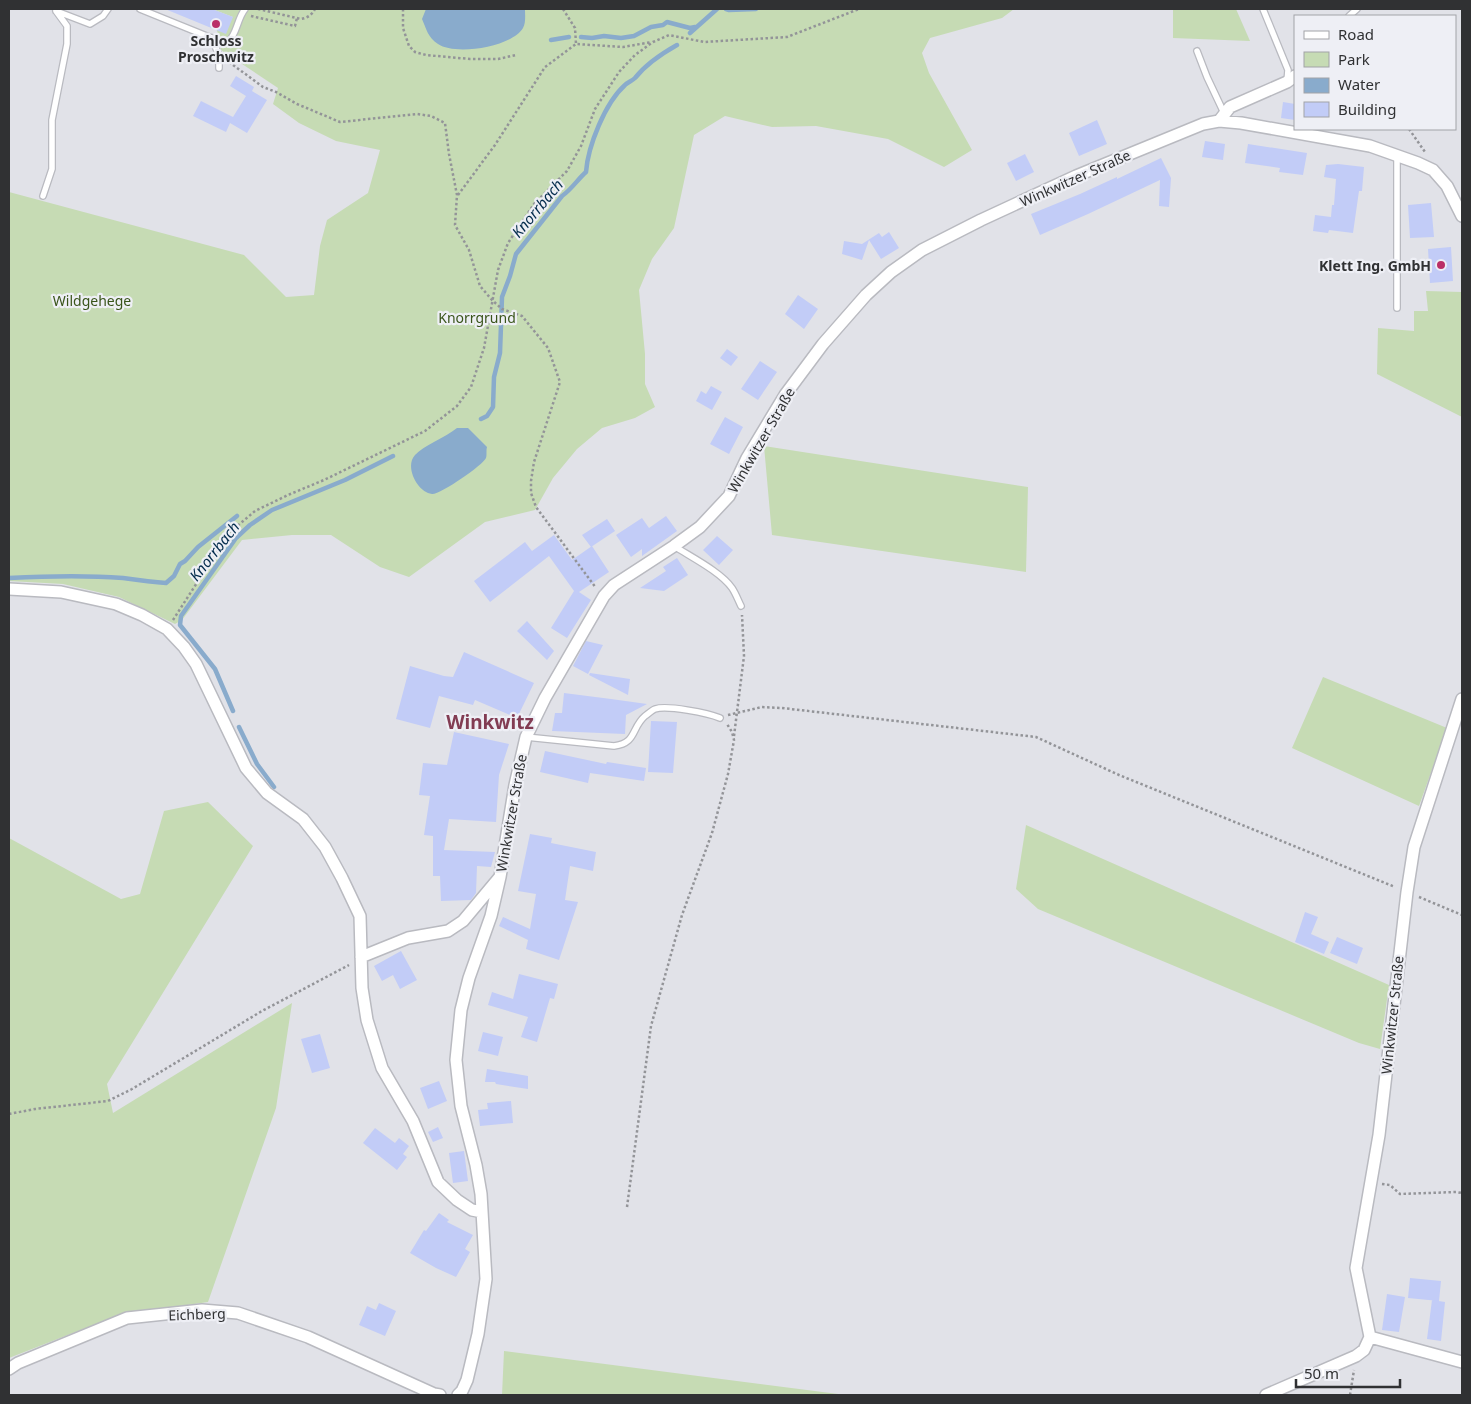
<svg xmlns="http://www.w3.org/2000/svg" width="1471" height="1404" font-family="'Noto Sans',sans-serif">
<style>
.green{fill:#c6dbb4}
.water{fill:#89abcc}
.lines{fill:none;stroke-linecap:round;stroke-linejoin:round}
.stream{stroke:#89abcc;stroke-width:4.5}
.building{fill:#c2ccf7}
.service-casing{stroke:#b9bac0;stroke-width:8}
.minor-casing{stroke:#b9bac0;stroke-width:14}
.path{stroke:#939498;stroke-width:2.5;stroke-dasharray:2.5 2.5;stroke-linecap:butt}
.service{stroke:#fff;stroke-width:5.5}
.minor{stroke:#fff;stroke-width:11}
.poi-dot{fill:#ba2f67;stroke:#eeeff5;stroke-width:2}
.labels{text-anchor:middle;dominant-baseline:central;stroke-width:4.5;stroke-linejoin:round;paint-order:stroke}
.poi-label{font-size:14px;font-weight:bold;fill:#303133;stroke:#eeeff5}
.street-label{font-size:14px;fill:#303133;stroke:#eeeff5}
.park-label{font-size:14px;fill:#39541a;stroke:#eeeff5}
.water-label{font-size:15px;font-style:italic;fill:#042c4c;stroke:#eeeff5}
.district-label{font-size:19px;font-weight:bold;fill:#823c53;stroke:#eeeff5}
</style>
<rect width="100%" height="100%" fill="#e1e2e8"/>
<!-- green -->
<path class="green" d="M 212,9 L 1014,9 L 1002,18 L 930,38 L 922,53 L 929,73 L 972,150 L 944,167 L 888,139 L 816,126 L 772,127 L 725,116 L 694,135 L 674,228 L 652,259 L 639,290 L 645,354 L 645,384 L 655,407 L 635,418 L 602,428 L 577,449 L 553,478 L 535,510 L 485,522 L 409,577 L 380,567 L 331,535 L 292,535 L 242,540 L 182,620 L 175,624 L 119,597 L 63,584 L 9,581 L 9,192 L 244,255 L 286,297 L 314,295 L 320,246 L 327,220 L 368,193 L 380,150 L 336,141 L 299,123 L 273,104 L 278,88 L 221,50 L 217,30 L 233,17 Z
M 1173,9 L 1236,9 L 1250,41 L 1173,38 Z
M 1426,291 L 1462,292 L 1462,417 L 1377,374 L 1378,328 L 1414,331 L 1414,311 L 1428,311 Z
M 764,446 L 1028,487 L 1026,572 L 772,535 Z
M 1323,677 L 1447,728 L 1419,806 L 1292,748 Z
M 208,802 L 253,846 L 107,1084 L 113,1113 L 292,1003 L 276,1108 L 208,1302 L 119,1315 L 9,1358 L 9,838 L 121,899 L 140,894 L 164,811 Z
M 1026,825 L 1389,985 L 1380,1049 L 1359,1043 L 1038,909 L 1016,889 Z
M 504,1351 L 846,1395 L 502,1395 Z"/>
<!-- water -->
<path class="water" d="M 426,9 L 525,9 C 525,14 526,23 523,28 C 512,47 455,56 438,44 C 428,38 426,28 422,19 Z
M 457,428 L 468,428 L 487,447 C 486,450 487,455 486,458 C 483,465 440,495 432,494 C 418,493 404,467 415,455 C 424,445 445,438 457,428 Z"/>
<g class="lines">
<!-- stream -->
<path class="stream" d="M 726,9 L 729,10 L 756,9
M 690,33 L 717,9
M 581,37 L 592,38 L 604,36 L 621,38 L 634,36 L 651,27 L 663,25 L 667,22 L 690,28 L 695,27
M 551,40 L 569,37
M 481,419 L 487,416 L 493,407 L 494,377 L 500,353 L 502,297 L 510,276 L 516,254 L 562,196 C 572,189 577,180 586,172 C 588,146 605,103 625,85 C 628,82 632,81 635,78 C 646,64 661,54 677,45
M 9,578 C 46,576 85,575 123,578 C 137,580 151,582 166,583 L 174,576 L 180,564 L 185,561 L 198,547 L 237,516
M 233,711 L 215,669 L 180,625 L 181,616 L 236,538 L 250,525 L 272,510 L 345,480 L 393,456
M 239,727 L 257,764 L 274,787"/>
</g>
<!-- building -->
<path class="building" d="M 165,9 L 212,9 L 233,17 L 226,34 Z
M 236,76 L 254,87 L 252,91 L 267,100 L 247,133 L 230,123 L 226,132 L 193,116 L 201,101 L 233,117 L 246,96 L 230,86 Z
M 1283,102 L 1295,104 L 1295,120 L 1281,118 Z
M 1097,120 L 1107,144 L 1079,156 L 1069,133 Z
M 1205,141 L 1225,144 L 1223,160 L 1202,157 Z
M 1248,144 L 1307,153 L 1303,175 L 1279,172 L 1280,168 L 1245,163 Z
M 1025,154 L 1034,172 L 1016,181 L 1007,163 Z
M 1161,158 L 1171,178 L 1169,207 L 1159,206 L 1160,180 L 1088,214 L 1040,235 L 1031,214 L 1080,194 L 1117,177 L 1117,179 Z
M 1338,164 L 1364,167 L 1362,191 L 1359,191 L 1353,233 L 1329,230 L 1328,233 L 1313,231 L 1315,215 L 1331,217 L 1332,205 L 1334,205 L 1336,179 L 1324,177 L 1326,165 Z
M 1431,203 L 1434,237 L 1410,238 L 1408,205 Z
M 889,232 L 899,248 L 881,259 L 869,240 L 862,260 L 842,254 L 844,241 L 862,244 L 879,233 L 882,237 Z
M 1451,247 L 1453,281 L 1430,283 L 1428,249 Z
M 798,295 L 818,309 L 804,329 L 785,314 Z
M 727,349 L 738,357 L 731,366 L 720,358 Z
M 760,361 L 777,372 L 758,400 L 741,389 Z
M 711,386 L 722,392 L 712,410 L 696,401 L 701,391 L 706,394 Z
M 725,417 L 743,427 L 729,454 L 710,444 Z
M 666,516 L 677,531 L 642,556 L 642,549 L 631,557 L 616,535 L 642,518 L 649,528 Z
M 607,519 L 615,531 L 591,547 L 582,535 Z
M 554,535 L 572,560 L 592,546 L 609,572 L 579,592 L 591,600 L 567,638 L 551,628 L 574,591 L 549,556 L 490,602 L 474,581 L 525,542 L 532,551 Z
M 717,536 L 733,550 L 719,565 L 703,550 Z
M 677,558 L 688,575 L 664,591 L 640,588 L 666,571 L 663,567 Z
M 527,621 L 554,651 L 547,660 L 517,631 Z
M 586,641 L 603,645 L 588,674 L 573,666 Z
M 464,652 L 534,683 L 517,718 L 475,700 L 473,705 L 439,696 L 430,728 L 396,719 L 410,666 L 444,676 L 453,677 Z
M 590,673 L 630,679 L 628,695 L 589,675 Z
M 564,693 L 611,699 L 647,704 L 626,715 L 625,734 L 552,731 L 555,713 L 562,713 Z
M 651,721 L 677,722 L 673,773 L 648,772 Z
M 454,732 L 509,744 L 499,775 L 496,822 L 449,819 L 444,850 L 495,852 L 491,867 L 477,866 L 476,893 L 471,900 L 441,901 L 440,876 L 433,876 L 433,836 L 424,835 L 430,796 L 419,795 L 423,763 L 447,765 Z
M 545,751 L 606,764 L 607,762 L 646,768 L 644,781 L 590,773 L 588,783 L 540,772 Z
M 530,834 L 552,838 L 551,843 L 596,852 L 593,871 L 570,866 L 565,900 L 578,902 L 559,960 L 526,949 L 528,940 L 499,926 L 503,917 L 530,929 L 536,894 L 518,891 Z
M 1305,912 L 1318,917 L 1311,934 L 1329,942 L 1324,954 L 1295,942 Z
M 1337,937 L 1363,948 L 1357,964 L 1330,953 Z
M 401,951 L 417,980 L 400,989 L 393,975 L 382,981 L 374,966 Z
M 519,974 L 558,984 L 554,999 L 550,998 L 537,1042 L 521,1037 L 528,1017 L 488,1005 L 492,992 L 513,999 Z
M 483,1032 L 503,1037 L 498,1056 L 478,1051 Z
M 320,1034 L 330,1068 L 312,1073 L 301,1039 Z
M 487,1069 L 528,1076 L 528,1089 L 496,1084 L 495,1082 L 485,1082 Z
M 439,1081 L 447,1101 L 428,1109 L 420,1088 Z
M 511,1101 L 513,1123 L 480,1126 L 478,1110 L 488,1109 L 487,1103 Z
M 438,1127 L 443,1138 L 433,1142 L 428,1132 Z
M 375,1128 L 395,1143 L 399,1138 L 409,1146 L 403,1154 L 407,1157 L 397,1170 L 363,1143 Z
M 464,1151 L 468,1181 L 453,1183 L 449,1153 Z
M 439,1213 L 449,1220 L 447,1222 L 473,1235 L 465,1249 L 470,1252 L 456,1277 L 436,1268 L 410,1253 L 424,1230 L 426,1231 Z
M 1410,1278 L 1441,1281 L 1439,1301 L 1408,1298 Z
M 1387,1294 L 1405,1297 L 1399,1332 L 1382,1330 Z
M 1432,1300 L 1445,1302 L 1441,1341 L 1427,1339 Z
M 379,1303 L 396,1311 L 385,1336 L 359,1325 L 367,1306 L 376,1310 Z"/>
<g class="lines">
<!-- service casing -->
<g class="service-casing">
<path id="service" d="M 140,9 L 219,41 L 228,42 C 237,34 237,19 245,9
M 1263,9 L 1288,70 L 1287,82
M 56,11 L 90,24 L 103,16 L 108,9
M 1349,16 L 1357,9
M 212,38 L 219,56 L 219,68
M 1197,51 L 1207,77 L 1224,113
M 1397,155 L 1397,308
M 43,196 L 52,169 L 52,120 L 67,44 L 67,26 L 56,11
M 674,546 C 691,557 721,572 732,588 C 736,594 738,600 741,606
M 526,737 L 614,746 C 637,743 631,728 645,716 C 648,714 652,710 655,709 C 667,705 708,713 720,718"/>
</g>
<!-- minor casing -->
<g class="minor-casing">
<path id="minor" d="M 1219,121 L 1230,107 L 1287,82 L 1295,76
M 9,589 L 61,592 L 116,604 L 142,615 L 167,629 L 184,647 L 196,664 L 246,768 L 267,793 L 303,819 L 325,847 L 342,878 L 360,916 L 362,988 L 367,1020 L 382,1068 L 413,1121 L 438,1182 L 457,1200 L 472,1210 L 482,1212
M 361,957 L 408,938 L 448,931 L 463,921 L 499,878
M 1370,1337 L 1356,1268 L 1379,1135 L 1407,892 L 1414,847 L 1462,699
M 1370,1337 L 1462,1362
M 9,1369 L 18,1363 L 127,1318 L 202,1310 L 238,1313 L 308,1337 L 434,1394 L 440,1395
M 458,1395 L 462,1391 L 467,1380 L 478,1334 L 486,1279 L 481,1194 L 476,1165 L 461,1106 L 456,1060 L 461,1010 L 469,978 L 491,916 L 500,877 L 515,785 L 526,737 L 545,698 L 604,596 L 614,585 L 674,546 L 700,527 L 729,496 L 747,458 L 785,395 L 823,344 L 866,295 L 891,272 L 922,250 L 981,220 L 1076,176 L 1203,124 L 1219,121 L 1241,123 L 1370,146 L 1418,163 L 1433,170 L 1447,186 L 1462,216
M 1266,1395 L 1356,1356 L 1364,1350 L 1370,1337"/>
</g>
<!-- path -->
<path class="path" d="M 258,9 L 301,19 C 307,18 312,15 315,9
M 403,9 L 403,28 L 409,46 L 415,52 L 426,55 L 470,59 L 498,59 L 516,55
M 563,9 L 575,28 L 576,44 L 623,47 L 652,42
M 251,16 L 295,26 L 297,18
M 229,62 L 263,87 L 276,92 L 297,104 L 340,122 L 417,114 L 431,116 L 445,123 L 449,154 L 457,195 L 455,225 L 469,250 L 480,286 L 492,300 L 502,309 L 522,316 L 548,348 L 560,382 L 534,462 L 531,481 L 531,493 L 536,507 L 596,588
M 1409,129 L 1425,152
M 458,195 L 495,145 L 545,67 L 576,44
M 173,620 L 229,533 L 255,511 L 288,495 L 324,480 L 425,431 L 457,406 L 471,387 L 484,348 L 498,270 L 508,243 L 534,204 L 567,171 L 581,146 L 595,109 L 619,72 L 635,55 L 653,42 L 669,35 L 704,42 L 787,37 L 859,9
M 728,715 L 762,707 L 782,708 L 1036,737 L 1119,775 L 1395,887
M 734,736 L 744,656 L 742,615
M 1419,897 L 1462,915
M 9,1114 L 35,1109 L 108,1101 L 132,1089 L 262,1011 L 349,965
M 1382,1184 L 1390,1185 L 1400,1194 L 1456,1192 L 1462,1193
M 627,1207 L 651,1026 L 682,915 L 712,833 L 728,774 L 734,740 L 732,732 L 727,724
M 1350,1395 L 1354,1370"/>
<!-- service -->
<use href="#service" class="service"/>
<!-- minor -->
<use href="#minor" class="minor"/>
</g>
<!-- markers -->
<g class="poi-dot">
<circle cx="216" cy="24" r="5"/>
<circle cx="1441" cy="265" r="5"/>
</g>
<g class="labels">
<!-- poi labels -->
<g class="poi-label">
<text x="216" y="40">Schloss<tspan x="216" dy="16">Proschwitz</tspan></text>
<text x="1431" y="265" text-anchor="end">Klett Ing. GmbH</text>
</g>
<!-- street labels -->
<g class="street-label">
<text transform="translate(1075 178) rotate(-24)">Winkwitzer Straße</text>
<text transform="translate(761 440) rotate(-60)">Winkwitzer Straße</text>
<text transform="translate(511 813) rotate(-80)">Winkwitzer Straße</text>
<text transform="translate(1392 1015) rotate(-84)">Winkwitzer Straße</text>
<text transform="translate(197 1314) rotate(-2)">Eichberg</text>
</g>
<!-- park labels -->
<g class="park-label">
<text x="92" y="300">Wildgehege</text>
<text x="477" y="317">Knorrgrund</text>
</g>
<!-- water labels -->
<g class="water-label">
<text transform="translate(537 208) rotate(-50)">Knorrbach</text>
<text transform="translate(214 551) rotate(-52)">Knorrbach</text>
</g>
<!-- district labels -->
<g class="district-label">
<text x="490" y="722">Winkwitz</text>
</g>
</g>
<!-- border -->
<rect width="1471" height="1404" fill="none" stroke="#303133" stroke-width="20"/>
<!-- legend -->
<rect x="1294" y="15" width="162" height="115" fill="#eeeff5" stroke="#a2a3a7"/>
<rect x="1304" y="31" width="25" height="8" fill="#ffffff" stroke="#a2a3a7"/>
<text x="1338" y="40" font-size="15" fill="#303133">Road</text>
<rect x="1304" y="52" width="25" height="15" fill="#c6dbb4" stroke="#a2a3a7"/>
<text x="1338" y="65" font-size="15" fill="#303133">Park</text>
<rect x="1304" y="78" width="25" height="15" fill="#89abcc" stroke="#a2a3a7"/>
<text x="1338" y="90" font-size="15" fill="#303133">Water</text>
<rect x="1304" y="102" width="25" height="15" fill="#c2ccf7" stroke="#a2a3a7"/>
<text x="1338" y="115" font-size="15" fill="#303133">Building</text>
<!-- scale -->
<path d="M1296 1379v8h104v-8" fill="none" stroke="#303133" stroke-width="2.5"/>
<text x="1304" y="1379" font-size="15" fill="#303133" stroke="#eeeff5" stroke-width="4" paint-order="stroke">50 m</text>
</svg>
